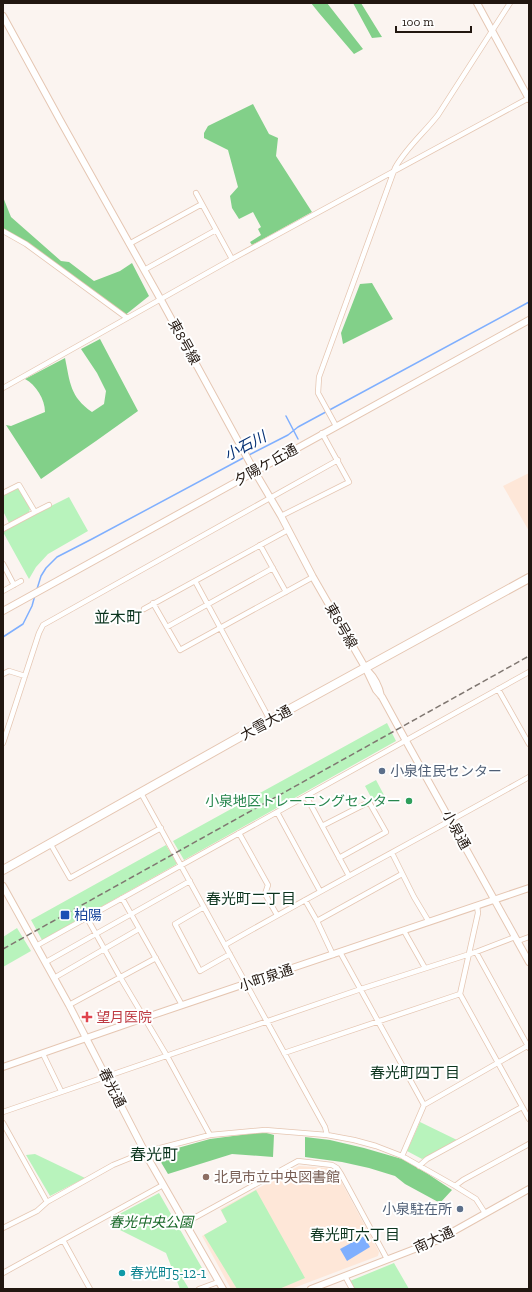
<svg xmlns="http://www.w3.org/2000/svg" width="532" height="1292" font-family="'Zilla Slab','Noto Sans JP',serif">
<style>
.built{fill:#fee7d8}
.green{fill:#b8f3bc}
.forest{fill:#82d089}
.water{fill:#7faffe}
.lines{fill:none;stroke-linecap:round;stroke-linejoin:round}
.stream{stroke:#7faffe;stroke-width:1.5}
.street-casing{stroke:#e5c6b2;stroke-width:6}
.secondary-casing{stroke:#e5c6b2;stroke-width:8}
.highway-casing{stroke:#e5c6b2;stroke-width:10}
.street{stroke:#fff;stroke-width:4.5}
.secondary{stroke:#fff;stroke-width:6}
.highway{stroke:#fff;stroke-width:8}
.rail{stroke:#7f7670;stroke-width:1.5;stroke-dasharray:6 3;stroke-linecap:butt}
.service-dot{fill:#5c6f8a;stroke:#fff;stroke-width:1.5}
.leisure-dot{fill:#2e9e5b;stroke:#fff;stroke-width:1.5}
.transit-dot{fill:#1a4fb4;stroke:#fff;stroke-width:1.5}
.health-dot{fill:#e0444e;stroke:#fff;stroke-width:1.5}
.education-dot{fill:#8d6e63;stroke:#fff;stroke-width:1.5}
.culture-dot{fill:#0f9aa8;stroke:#fff;stroke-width:1.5}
.labels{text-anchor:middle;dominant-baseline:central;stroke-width:4;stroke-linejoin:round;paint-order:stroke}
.street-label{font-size:14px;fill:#221710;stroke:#fff}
.service-label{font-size:14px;fill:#4e5e75;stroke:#fff;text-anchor:start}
.leisure-label{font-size:14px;fill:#27864d;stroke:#fff;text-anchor:end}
.transit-label{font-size:14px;fill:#164399;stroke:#fff;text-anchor:start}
.health-label{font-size:14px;fill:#be3a42;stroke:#fff;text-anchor:start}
.education-label{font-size:14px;fill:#785e54;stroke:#fff;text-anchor:start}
.park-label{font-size:14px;font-style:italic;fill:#186928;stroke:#fff}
.culture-label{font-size:14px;fill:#0d838f;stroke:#fff;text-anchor:start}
.water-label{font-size:15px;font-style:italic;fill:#063175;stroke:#fff}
.neighbourhood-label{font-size:15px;fill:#0b341e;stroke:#fff}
.quarter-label{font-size:16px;fill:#0b341e;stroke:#fff}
</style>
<rect width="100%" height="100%" fill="#fbf4f0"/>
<!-- built -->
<path class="built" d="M 529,473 L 529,531 L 503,486 Z
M 299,1166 L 329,1168 L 336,1172 L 379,1252 L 378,1256 L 291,1289 L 231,1289 L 202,1236 L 227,1222 L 220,1209 Z"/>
<!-- green -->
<path class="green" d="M 17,488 L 20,489 L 30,509 L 29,512 L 9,523 L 3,511 L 3,496 Z
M 69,497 L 88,531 L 48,554 L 36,567 L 29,579 L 3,532 L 51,506 Z
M 387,723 L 396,741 L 184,860 L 173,841 Z
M 376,780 L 384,795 L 373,801 L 365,786 Z
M 166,845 L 177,864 L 42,940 L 31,920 Z
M 17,928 L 31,951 L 3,967 L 3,937 Z
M 420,1122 L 457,1140 L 422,1159 L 407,1151 Z
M 35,1154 L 81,1176 L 85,1178 L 50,1196 L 26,1155 Z
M 256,1190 L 305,1278 L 279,1289 L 237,1289 L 204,1235 L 227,1222 L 221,1210 Z
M 159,1193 L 202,1268 L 183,1279 L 189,1289 L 180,1289 L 166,1253 L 114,1227 L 115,1224 L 112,1218 Z
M 394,1263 L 409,1289 L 355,1289 L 350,1281 Z"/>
<!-- forest -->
<path class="forest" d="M 311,3 L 327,3 L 363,49 L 354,54 L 319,13 Z
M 353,3 L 361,3 L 382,37 L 372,38 Z
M 253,104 L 269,134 L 278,138 L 276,156 L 312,212 L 252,245 L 250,242 L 261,235 L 258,229 L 261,227 L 253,212 L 239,219 L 232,208 L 230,196 L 238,187 L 228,150 L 204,138 L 204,133 L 208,126 Z
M 3,197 L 11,217 L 61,261 L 69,262 L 94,281 L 120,271 L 132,263 L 149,296 L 124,316 L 100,298 L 3,231 Z
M 372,283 L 393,319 L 343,344 L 341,333 L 360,284 Z
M 100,339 L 138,411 L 96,441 L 41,479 L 6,425 L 11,426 L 45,412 C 45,399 36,385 25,379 L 65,358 C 70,382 70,397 92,412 L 104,404 L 106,391 L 97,373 L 81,349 Z
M 263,1132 L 274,1135 L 273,1157 L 232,1154 L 168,1174 L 156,1154 L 210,1139 Z
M 305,1137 L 330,1140 L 364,1148 L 402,1159 L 428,1174 L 452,1190 L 440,1203 L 405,1184 L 395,1176 L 369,1168 L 342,1162 L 305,1157 Z"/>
<!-- water -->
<path class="water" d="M 364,1236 L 370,1247 L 347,1261 L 340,1249 Z"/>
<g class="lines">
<!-- stream -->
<path class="stream" d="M 286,416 L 298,439
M 249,455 L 288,435 L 298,427 L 529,302
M 37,589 L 41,576 L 46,568 L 57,557 L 92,539 L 245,457
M 3,637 L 23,624 L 32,606 L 35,595"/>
<!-- street casing -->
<g class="street-casing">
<path id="street" d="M 196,193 L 232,259
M 3,231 L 26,244 L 127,318
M 129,244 L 202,204
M 144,270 L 216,230
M 3,388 L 232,259 L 529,98
M 336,426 L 318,393 L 319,377 L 395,168 C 406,148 424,133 438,115 L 510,3
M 3,493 L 19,485 L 35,512 L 3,529
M 35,512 L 49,505
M 281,516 L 349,482 L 322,433
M 260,545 L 286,592
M 3,564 L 14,585
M 195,581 L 270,720
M 3,591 L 21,581
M 153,603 L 180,650 L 313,577
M 144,609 L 288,530
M 167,627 L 273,568
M 3,674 L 9,671 L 25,676
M 498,689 L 529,744
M 3,743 L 39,633 L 43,625 L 338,460
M 141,793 L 325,1127 L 327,1135
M 306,796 L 349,876
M 277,812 L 320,891
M 322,826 L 369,802 L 386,832 L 339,858
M 239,833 L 268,885 L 265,894 L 277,915
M 50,843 L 70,878 L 161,828
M 392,853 L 414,897 L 429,922
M 122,898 L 182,1005
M 305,900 L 317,921 L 333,955
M 477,906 L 478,913 L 460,994 L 529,1119
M 204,907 L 175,924 L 200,971 L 230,954
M 87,918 L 120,977 L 167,1056 L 210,1135
M 317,921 L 402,874
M 404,931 L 425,968
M 518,941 L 529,937
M 225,945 C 326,887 428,834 529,777
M 36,946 L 529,672
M 340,952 L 424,1105
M 476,952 L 515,937
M 46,962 L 190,881
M 54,978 L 139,929
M 69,1005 L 156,958
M 284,1053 L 460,994
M 43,1054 L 61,1091
M 3,1112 L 361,989 L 476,952 L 529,1048
M 3,1123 L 47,1202
M 402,1156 L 424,1105 L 529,1045
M 419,1166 L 427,1159 L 522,1107
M 455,1186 L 463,1180 L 529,1144
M 185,1223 L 298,1161 L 332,1165 L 337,1168 L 341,1174 L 387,1259
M 3,1228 L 37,1211 L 47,1202 L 113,1165 L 145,1152 L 210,1135 L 265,1130 L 327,1135 L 354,1140 L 376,1146 L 402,1156 L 455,1186 L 476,1199 L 485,1213
M 63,1240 L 90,1289
M 3,1273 L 163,1185
M 345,1276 L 352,1289
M 199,1289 L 218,1282"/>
</g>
<!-- secondary casing -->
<g class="secondary-casing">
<path id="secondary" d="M 477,3 L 529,99
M 3,16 L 60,120 L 161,300 L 255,472 L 281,516 L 313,577 L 366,669 L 376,690 L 382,697 L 406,741 L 529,962
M 3,611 L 529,320
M 368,671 C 375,678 379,686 381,696
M 3,886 L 69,1005 L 149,1160 L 223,1289
M 3,1067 L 144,1018 L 529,888
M 311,1289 L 438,1240 L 529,1189"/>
</g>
<!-- highway casing -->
<g class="highway-casing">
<path id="highway" d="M 3,870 L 270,720 L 529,578"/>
</g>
<!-- street -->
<use href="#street" class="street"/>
<!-- secondary -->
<use href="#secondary" class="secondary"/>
<!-- highway -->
<use href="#highway" class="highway"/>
<!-- rail -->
<path class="rail" d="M 3,949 L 529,656"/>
</g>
<!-- markers -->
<g class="service-dot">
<circle cx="382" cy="771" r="4"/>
<circle cx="460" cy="1209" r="4"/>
</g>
<circle class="leisure-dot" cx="409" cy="801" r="4"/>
<rect class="transit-dot" x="60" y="910" width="10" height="10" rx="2"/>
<path class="health-dot" d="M85 1011h4v4h4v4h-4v4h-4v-4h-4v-4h4z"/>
<circle class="education-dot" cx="206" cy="1177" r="4"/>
<circle class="culture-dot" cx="122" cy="1273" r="4"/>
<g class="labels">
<!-- street labels -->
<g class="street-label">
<text transform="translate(184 342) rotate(61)">東8号線</text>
<text transform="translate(266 465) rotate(-29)">夕陽ケ丘通</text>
<text transform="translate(341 626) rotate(60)">東8号線</text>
<text transform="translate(266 723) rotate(-29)">大雪大通</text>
<text transform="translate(456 830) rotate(61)">小泉通</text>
<text transform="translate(266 978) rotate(-19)">小町泉通</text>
<text transform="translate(112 1088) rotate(63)">春光通</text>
<text transform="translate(434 1240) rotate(-25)">南大通</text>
</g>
<!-- service labels -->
<g class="service-label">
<text x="390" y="771">小泉住民センター</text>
<text x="452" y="1209" text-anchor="end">小泉駐在所</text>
</g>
<!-- leisure labels -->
<g class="leisure-label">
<text x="401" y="801">小泉地区トレーニングセンター</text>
</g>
<!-- transit labels -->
<g class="transit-label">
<text x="74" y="915">柏陽</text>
</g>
<!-- health labels -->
<g class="health-label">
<text x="96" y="1017">望月医院</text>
</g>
<!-- education labels -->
<g class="education-label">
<text x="214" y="1177">北見市立中央図書館</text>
</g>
<!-- park labels -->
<g class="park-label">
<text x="151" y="1222">春光中央公園</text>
</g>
<!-- culture labels -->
<g class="culture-label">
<text x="130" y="1273">春光町5-12-1</text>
</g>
<!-- water labels -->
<g class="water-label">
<text transform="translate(245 446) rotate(-28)">小石川</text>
</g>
<!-- neighbourhood labels -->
<g class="neighbourhood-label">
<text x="251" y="899">春光町二丁目</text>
<text x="415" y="1073">春光町四丁目</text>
<text x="355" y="1235">春光町六丁目</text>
</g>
<!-- quarter labels -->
<g class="quarter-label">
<text x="118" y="617">並木町</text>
<text x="154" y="1154">春光町</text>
</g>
</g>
<!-- border -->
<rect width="532" height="1292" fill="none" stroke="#221710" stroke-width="8"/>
<!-- scale -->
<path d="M396 26v6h75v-6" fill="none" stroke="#221710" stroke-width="2"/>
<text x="402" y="26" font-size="12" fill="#221710" stroke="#ffffff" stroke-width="3" paint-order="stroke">100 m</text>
</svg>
